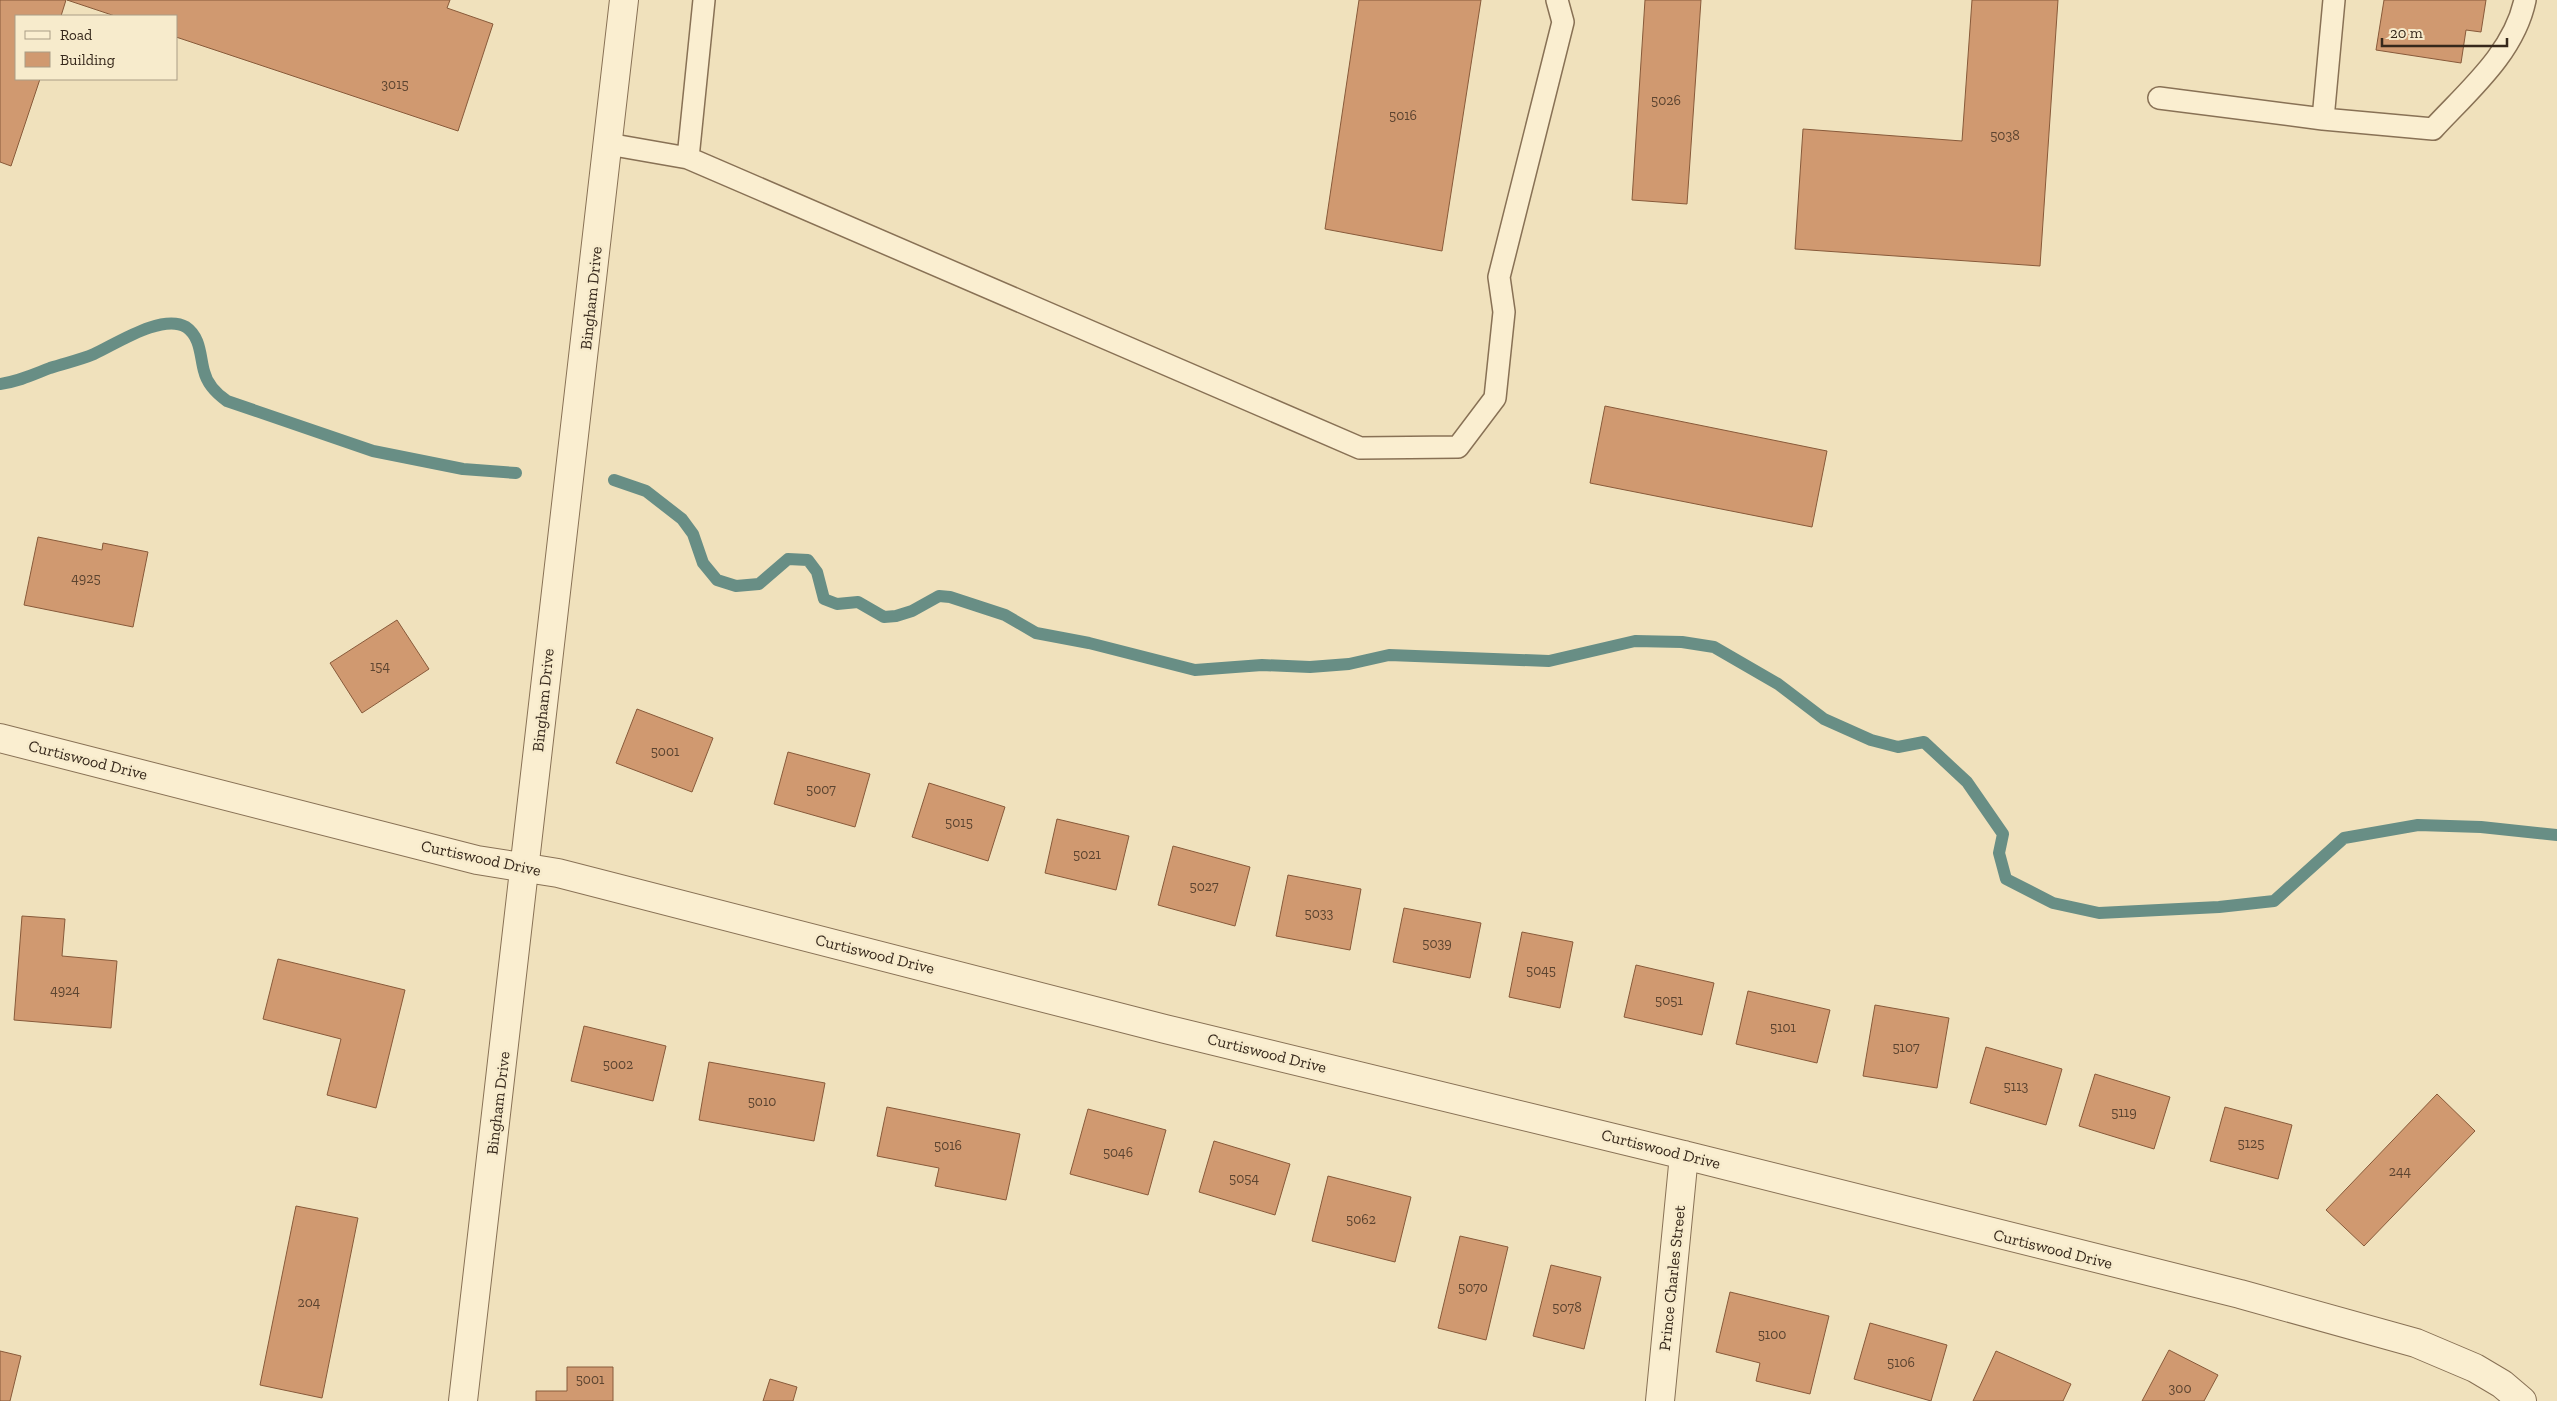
<svg xmlns="http://www.w3.org/2000/svg" width="2557" height="1401" font-family="'Zilla Slab',serif">
<style>
.lines{fill:none;stroke-linecap:round;stroke-linejoin:round}
.stream{stroke:#688e85;stroke-width:12}
.building{fill:#d09970;stroke:#885a3a}
.lane-casing{stroke:#887155;stroke-width:24}
.street-casing{stroke:#887155;stroke-width:30}
.lane{stroke:#faeed0;stroke-width:21}
.street{stroke:#faeed0;stroke-width:28}
.labels{text-anchor:middle;dominant-baseline:central;stroke-width:5;stroke-linejoin:round;paint-order:stroke}
.number-label{font-size:14px;fill:#5c4430}
.street-label{font-size:16px;fill:#36281b;stroke:#f7ebcc}
</style>
<rect width="100%" height="100%" fill="#f0e1bc"/>
<g class="lines">
<!-- stream -->
<path class="stream" d="M 0,384 C 20,381 32,375 50,368 C 65,363 80,360 94,354 C 116,344 162,313 186,327 C 201,337 200,357 204,371 C 207,384 217,394 227,401 L 373,451 L 463,469 L 516,473
M 614,480 L 646,491 L 682,519 L 693,534 L 703,563 L 717,580 L 736,586 L 759,584 L 788,559 L 808,560 L 817,572 L 824,599 L 837,604 L 858,602 L 884,617 L 896,616 L 912,611 L 939,596 L 950,597 L 1005,615 L 1036,633 L 1089,643 L 1195,670 L 1262,665 L 1310,667 L 1349,664 L 1389,655 L 1549,661 L 1635,641 L 1682,642 L 1714,647 L 1778,684 L 1824,719 L 1871,740 L 1898,747 L 1924,742 L 1967,782 L 2003,834 L 1999,853 L 2006,879 L 2053,903 L 2099,913 L 2219,907 L 2274,901 L 2344,838 L 2418,825 L 2481,827 L 2557,835"/>
</g>
<!-- building -->
<path class="building" d="M 0,0 L 66,0 L 61,16 L 16,16 L 16,79 L 40,79 L 11,166 L 0,162 Z
M 67,0 L 450,0 L 447,8 L 493,24 L 458,131 L 176,37 L 176,16 L 115,16 Z
M 1359,0 L 1481,0 L 1442,251 L 1325,229 Z
M 1645,0 L 1701,0 L 1687,204 L 1632,200 Z
M 1972,0 L 2058,0 L 2040,266 L 1795,249 L 1803,129 L 1962,141 Z
M 2384,0 L 2486,0 L 2481,32 L 2466,30 L 2461,63 L 2376,50 Z
M 1605,406 L 1827,451 L 1812,527 L 1590,483 Z
M 38,537 L 102,550 L 103,543 L 148,552 L 133,627 L 24,605 Z
M 397,620 L 429,669 L 362,713 L 330,663 Z
M 637,709 L 713,738 L 692,792 L 616,763 Z
M 788,752 L 870,774 L 855,827 L 774,804 Z
M 929,783 L 1005,807 L 988,861 L 912,837 Z
M 1057,819 L 1129,836 L 1116,890 L 1045,873 Z
M 1173,846 L 1250,867 L 1235,926 L 1158,905 Z
M 1288,875 L 1361,889 L 1350,950 L 1276,936 Z
M 1404,908 L 1481,923 L 1470,978 L 1393,962 Z
M 22,916 L 65,919 L 62,956 L 117,961 L 111,1028 L 14,1020 Z
M 1522,932 L 1573,942 L 1560,1008 L 1509,997 Z
M 278,959 L 405,990 L 376,1108 L 327,1095 L 341,1039 L 263,1019 Z
M 1636,965 L 1714,983 L 1702,1035 L 1624,1017 Z
M 1748,991 L 1830,1010 L 1817,1063 L 1736,1044 Z
M 1875,1005 L 1949,1018 L 1937,1088 L 1863,1076 Z
M 584,1026 L 666,1046 L 653,1101 L 571,1081 Z
M 1986,1047 L 2062,1069 L 2046,1125 L 1970,1103 Z
M 709,1062 L 825,1083 L 814,1141 L 699,1120 Z
M 2095,1074 L 2170,1097 L 2154,1149 L 2079,1126 Z
M 2437,1094 L 2475,1131 L 2364,1246 L 2326,1210 Z
M 887,1107 L 1020,1134 L 1006,1200 L 935,1186 L 939,1168 L 877,1156 Z
M 2225,1107 L 2292,1125 L 2278,1179 L 2210,1161 Z
M 1088,1109 L 1166,1130 L 1148,1195 L 1070,1174 Z
M 1214,1141 L 1290,1164 L 1275,1215 L 1199,1192 Z
M 1328,1176 L 1411,1197 L 1395,1262 L 1312,1241 Z
M 296,1206 L 358,1218 L 322,1398 L 260,1385 Z
M 1460,1236 L 1508,1247 L 1486,1340 L 1438,1328 Z
M 1551,1265 L 1601,1277 L 1584,1349 L 1533,1336 Z
M 1730,1292 L 1829,1316 L 1810,1394 L 1756,1381 L 1760,1363 L 1716,1352 Z
M 1870,1323 L 1947,1345 L 1931,1401 L 1854,1379 Z
M 2169,1350 L 2218,1375 L 2204,1401 L 2142,1401 Z
M 0,1351 L 21,1356 L 10,1401 L 0,1401 Z
M 1996,1351 L 2071,1384 L 2063,1401 L 1973,1401 Z
M 567,1367 L 613,1367 L 613,1401 L 536,1401 L 536,1391 L 567,1391 Z
M 770,1379 L 797,1387 L 793,1401 L 763,1401 Z"/>
<g class="lines">
<!-- lane casing -->
<g class="lane-casing">
<path id="lane" d="M 2159,98 L 2323,119 L 2433,129 C 2468,91 2514,53 2525,0
M 2323,119 L 2334,0
M 608,144 L 688,158 L 704,0
M 688,158 L 1360,448 L 1458,447 L 1495,398 L 1504,312 L 1499,277 L 1563,22 L 1557,0"/>
</g>
<!-- street casing -->
<g class="street-casing">
<path id="street" d="M 0,738 L 477,860 L 558,873 L 1165,1029 L 1684,1155 L 2240,1294 L 2416,1343 L 2475,1368 L 2502,1384 L 2522,1401
M 463,1401 L 624,0
M 1660,1401 L 1684,1155"/>
</g>
<!-- lane -->
<use href="#lane" class="lane"/>
<!-- street -->
<use href="#street" class="street"/>
</g>
<g class="labels">
<!-- number labels -->
<g class="number-label">
<text x="395" y="84">3015</text>
<text x="1666" y="100">5026</text>
<text x="1403" y="115">5016</text>
<text x="2005" y="135">5038</text>
<text x="86" y="578">4925</text>
<text x="380" y="666">154</text>
<text x="665" y="751">5001</text>
<text x="821" y="789">5007</text>
<text x="959" y="822">5015</text>
<text x="1087" y="854">5021</text>
<text x="1204" y="886">5027</text>
<text x="1319" y="913">5033</text>
<text x="1437" y="943">5039</text>
<text x="1541" y="970">5045</text>
<text x="65" y="990">4924</text>
<text x="1669" y="1000">5051</text>
<text x="1783" y="1027">5101</text>
<text x="1906" y="1047">5107</text>
<text x="618" y="1064">5002</text>
<text x="2016" y="1086">5113</text>
<text x="762" y="1101">5010</text>
<text x="2124" y="1112">5119</text>
<text x="2251" y="1143">5125</text>
<text x="948" y="1145">5016</text>
<text x="1118" y="1152">5046</text>
<text x="2400" y="1171">244</text>
<text x="1244" y="1178">5054</text>
<text x="1361" y="1219">5062</text>
<text x="1473" y="1287">5070</text>
<text x="309" y="1302">204</text>
<text x="1567" y="1307">5078</text>
<text x="1772" y="1334">5100</text>
<text x="1901" y="1362">5106</text>
<text x="590" y="1379">5001</text>
<text x="2180" y="1388">300</text>
</g>
<!-- street labels -->
<g class="street-label">
<text transform="translate(591 298) rotate(-84)">Bingham Drive</text>
<text transform="translate(543 700) rotate(-84)">Bingham Drive</text>
<text transform="translate(88 760) rotate(14)">Curtiswood Drive</text>
<text transform="translate(481 858) rotate(12)">Curtiswood Drive</text>
<text transform="translate(875 954) rotate(14)">Curtiswood Drive</text>
<text transform="translate(1267 1053) rotate(14)">Curtiswood Drive</text>
<text transform="translate(498 1103) rotate(-83)">Bingham Drive</text>
<text transform="translate(1661 1149) rotate(14)">Curtiswood Drive</text>
<text transform="translate(2053 1249) rotate(14)">Curtiswood Drive</text>
<text transform="translate(1672 1278) rotate(-84)">Prince Charles Street</text>
</g>
</g>
<!-- legend -->
<rect x="15" y="15" width="162" height="65" fill="#f7ebcc" stroke="#aa9d85"/>
<rect x="25" y="31" width="25" height="8" fill="#faeed0" stroke="#aa9d85"/>
<text x="60" y="40" font-size="15" fill="#36281b">Road</text>
<rect x="25" y="52" width="25" height="15" fill="#d09970" stroke="#aa9d85"/>
<text x="60" y="65" font-size="15" fill="#36281b">Building</text>
<!-- scale -->
<path d="M2382 38v8h125v-8" fill="none" stroke="#36281b" stroke-width="2.5"/>
<text x="2390" y="38" font-size="15" fill="#36281b" stroke="#f7ebcc" stroke-width="4" paint-order="stroke">20 m</text>
</svg>
